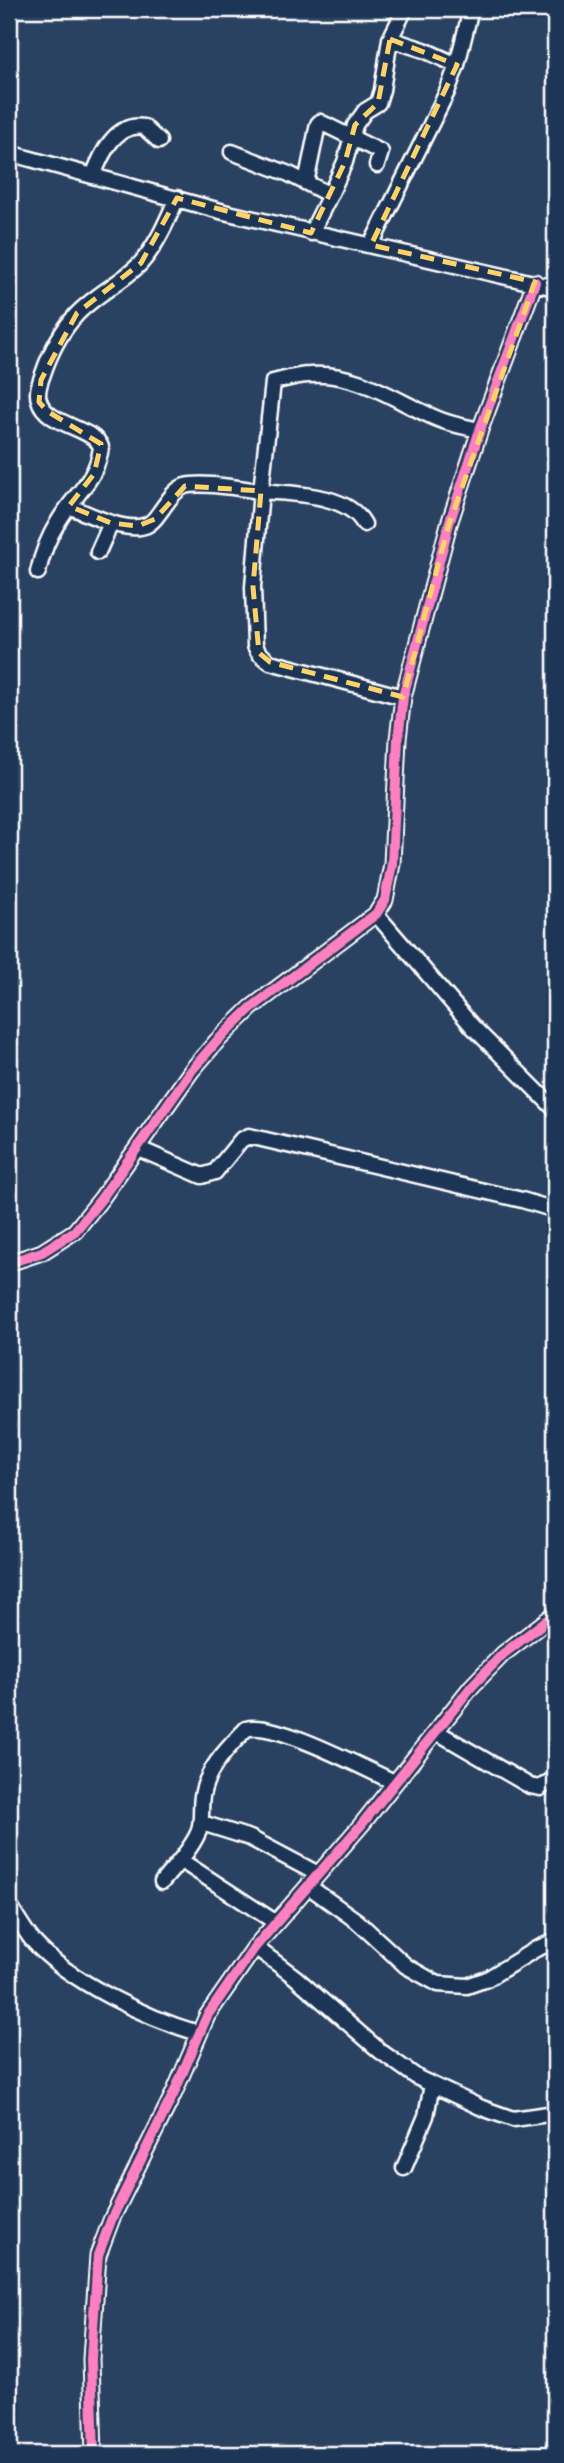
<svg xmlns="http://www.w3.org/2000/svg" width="564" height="2463" font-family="Dekko,sans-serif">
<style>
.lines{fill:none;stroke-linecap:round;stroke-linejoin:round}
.minor-casing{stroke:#fff;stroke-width:19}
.minor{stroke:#1d3557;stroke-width:14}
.cycleway-casing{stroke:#1d3557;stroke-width:15}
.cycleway{stroke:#ff80c0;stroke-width:10}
.marked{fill:none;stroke:#ffd166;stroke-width:5;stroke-dasharray:14 9;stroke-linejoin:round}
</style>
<rect width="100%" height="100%" fill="#2a4161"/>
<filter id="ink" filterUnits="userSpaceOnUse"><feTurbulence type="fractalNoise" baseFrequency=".0143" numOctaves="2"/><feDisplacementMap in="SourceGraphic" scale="14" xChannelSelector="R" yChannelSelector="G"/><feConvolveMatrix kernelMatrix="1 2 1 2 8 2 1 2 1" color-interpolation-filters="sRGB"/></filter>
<g filter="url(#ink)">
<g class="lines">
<!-- minor casing -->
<g class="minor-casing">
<path id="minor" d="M 390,39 L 424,50 L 457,65
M 232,152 L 289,174 L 330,195 L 311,233
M 9,153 L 224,212 L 555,288
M 93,176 C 101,155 115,122 144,127 L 159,141
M 306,183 L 318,124 L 320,122 L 381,152 L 377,165
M 330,195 L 345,162 L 355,125 L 365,111 L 378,103 L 382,90 L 390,39 L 405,9
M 371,245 L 447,92 L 457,65 L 471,9
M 69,506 C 88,514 127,534 147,525 C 154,522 158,514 162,509 C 168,501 175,489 185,486 C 203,481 242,489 261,491 L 273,382 C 285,379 298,375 310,375 C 357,371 397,402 438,419 C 452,425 466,427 480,430
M 364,524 C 347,493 293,494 261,491 L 253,587 L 255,646 L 259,653 L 270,662 L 403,697
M 98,552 L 111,523
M 38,572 C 42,554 48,538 58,522 C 74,494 97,481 101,447 C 94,427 46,426 39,400 C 36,392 40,382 43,374 C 50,353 62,330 77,314 C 96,294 121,283 140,264 C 157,245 167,221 177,198
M 376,914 L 473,1027 L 555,1109
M 137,1148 L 202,1176 L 215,1172 L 241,1140 L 249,1136 L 522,1200 L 555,1210
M 9,1263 L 42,1252 L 75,1231 L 101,1199 L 192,1070 L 217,1041 L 251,1008 L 376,914 L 385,900 L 392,864 L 398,739 L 403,697 L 449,524 L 480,430 L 535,282
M 437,1732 L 530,1786 L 540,1788 L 555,1778
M 202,1823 L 250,1838 L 318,1874
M 180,1860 L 275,1922
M 162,1882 C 174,1867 190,1851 198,1833 C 203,1821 200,1809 202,1796 C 207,1768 227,1749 246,1729 C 274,1720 365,1769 394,1782
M 308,1886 L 357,1921 L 406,1966 L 438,1984 L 467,1986 L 487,1979 L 536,1949 L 555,1941
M 9,1905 C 17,1917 24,1930 33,1941 C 68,1981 147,2018 198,2033
M 255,1947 L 295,1977 L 380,2051 L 418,2078 L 482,2108 L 513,2119 L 555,2113
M 404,2168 L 426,2116 L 432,2085
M 94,2454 L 91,2359 L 98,2255 L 112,2218 L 174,2093 L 207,2016 L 255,1947 L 362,1824 L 472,1686 L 503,1654 L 555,1614"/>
</g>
<!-- minor -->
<use href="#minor" class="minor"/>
<!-- cycleway casing -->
<g class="cycleway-casing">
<path id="cycleway" d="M 9,1263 L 42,1252 L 75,1231 L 101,1199 L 192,1070 L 217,1041 L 251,1008 L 376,914 L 385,900 L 392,864 L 398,739 L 403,697 L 449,524 L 480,430 L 535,282
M 94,2454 L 91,2359 L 98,2255 L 112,2218 L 174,2093 L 207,2016 L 255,1947 L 362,1824 L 472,1686 L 503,1654 L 555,1614"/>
</g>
<!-- cycleway -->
<use href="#cycleway" class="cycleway"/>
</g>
</g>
<!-- marked area -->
<path class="marked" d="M 390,39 L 457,65 L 371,245 L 535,282 L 449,524 L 403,697 L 270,662 L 259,653 L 253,587 L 261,491 L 185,486 L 155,519 L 138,526 L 111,523 L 69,506 L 94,474 L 101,444 L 47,411 L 39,402 L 41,380 L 77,313 L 141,263 L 177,198 L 311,233 L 345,162 L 355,125 L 378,103 Z"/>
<!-- margin -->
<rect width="564" height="2463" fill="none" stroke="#1d3557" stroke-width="35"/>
<rect x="18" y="18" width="529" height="2428" fill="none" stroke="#fff" stroke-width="2.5" filter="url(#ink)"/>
</svg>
